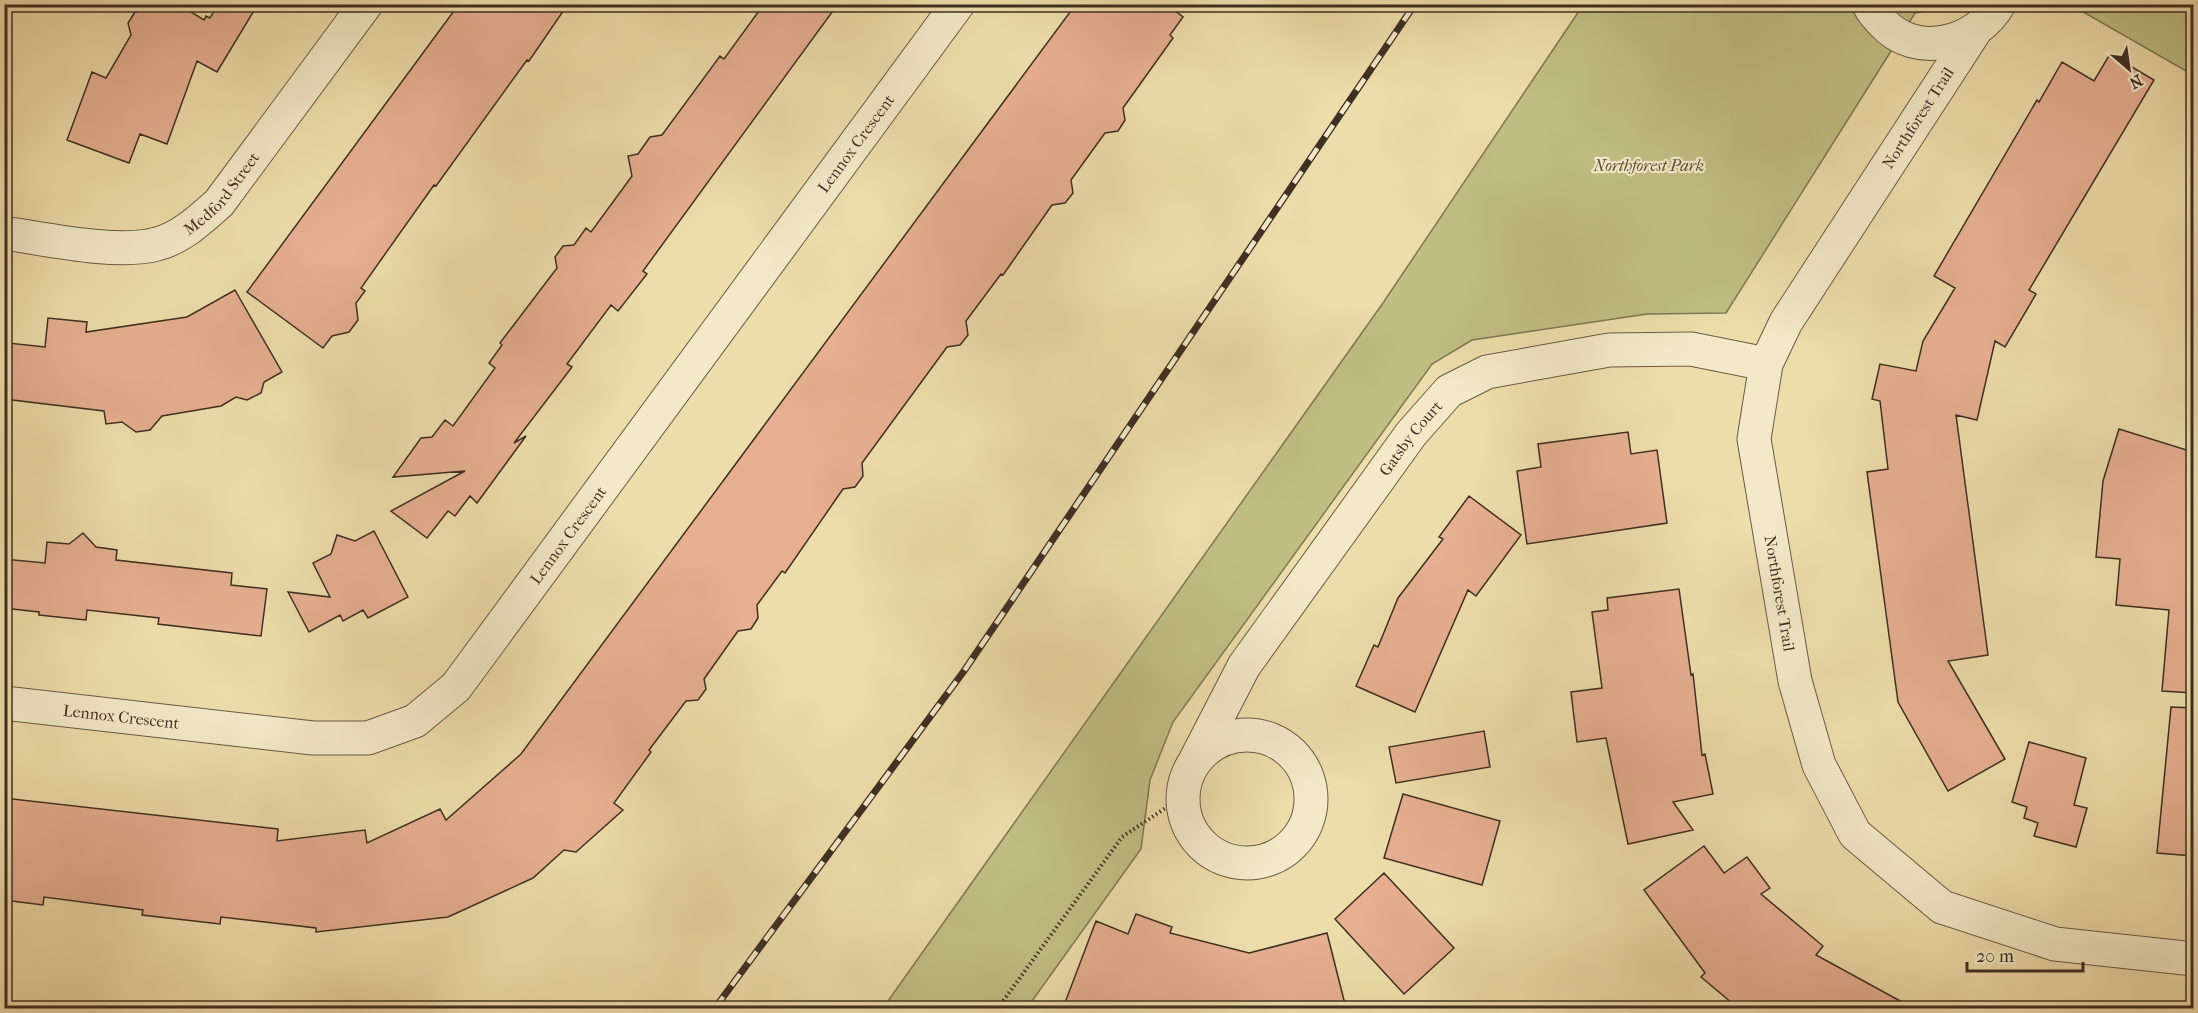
<svg xmlns="http://www.w3.org/2000/svg" width="2198" height="1013" font-family="'IM FELL French Canon',serif">
<style>
.green{fill:#c0bf83;stroke:#807753;stroke-width:1.5}
.building{fill:#e6af91;stroke:#3f2f23;stroke-width:1.5}
.lines{fill:none;stroke-linecap:round;stroke-linejoin:round}
.minor-casing{stroke:#6a5a45;stroke-width:35}
.path{stroke:#3f2f23;stroke-width:4;stroke-dasharray:1.5 3;stroke-linecap:butt}
.minor{stroke:#f3e9c8;stroke-width:33}
.rail-casing{stroke:#3f2f23;stroke-width:7}
.rail{stroke:#f3e9c8;stroke-width:4.5;stroke-dasharray:14;stroke-linecap:butt}
.labels{text-anchor:middle;dominant-baseline:central;stroke-width:4.5;stroke-linejoin:round;paint-order:stroke}
.street-label{font-size:16px;fill:#3f2f23;stroke:#f3e9c8}
.park-label{font-size:16px;font-style:italic;fill:#594c36;stroke:#f3e9c8}
</style>
<rect width="100%" height="100%" fill="#edddaa"/>
<filter id="stains"><feTurbulence type="fractalNoise" baseFrequency=".00333" numOctaves="4"/><feColorMatrix values="0 0 0 0 .2 0 0 0 0 .09 0 0 0 0 .02 0 0 0 .5 -.17"/></filter>
<radialGradient id="worn" r=".72"><stop offset=".6" stop-color="#630" stop-opacity="0"/><stop offset="1" stop-color="#630" stop-opacity=".3"/></radialGradient>
<!-- green -->
<path class="green" d="M 1583,5 L 1959,5 L 1915,13 L 1726,313 L 1647,314 L 1472,340 L 1432,364 L 1173,722 L 1150,780 L 1141,849 L 1027,1008 L 883,1008 L 1383,303 Z
M 2071,5 L 2193,5 L 2193,75 Z"/>
<!-- building -->
<path class="building" d="M 149,4 L 178,4 L 204,20 L 206,16 L 210,18 L 218,4 L 258,4 L 217,72 L 197,61 L 167,144 L 140,134 L 129,163 L 67,140 L 92,72 L 106,78 L 131,35 L 128,23 L 135,12 L 147,9 Z
M 459,4 L 568,4 L 529,61 L 527,60 L 436,186 L 434,185 L 361,288 L 365,291 L 356,303 L 358,320 L 349,332 L 332,336 L 323,348 L 247,292 Z
M 764,4 L 838,4 L 643,271 L 647,274 L 618,311 L 611,305 L 567,364 L 572,367 L 514,443 L 526,436 L 477,503 L 470,496 L 455,516 L 448,511 L 427,538 L 391,511 L 465,471 L 393,477 L 421,438 L 432,437 L 445,420 L 453,426 L 495,368 L 489,363 L 502,345 L 500,343 L 557,268 L 555,257 L 563,246 L 574,245 L 586,228 L 591,232 L 632,176 L 628,156 L 638,154 L 650,137 L 662,135 L 720,56 L 724,59 Z
M 1076,4 L 1166,4 L 1183,17 L 1170,35 L 1173,38 L 1123,108 L 1125,120 L 1118,131 L 1105,133 L 1071,180 L 1073,193 L 1065,203 L 1052,205 L 1003,275 L 1001,274 L 966,321 L 968,335 L 960,345 L 947,347 L 862,463 L 863,476 L 855,487 L 843,489 L 785,573 L 782,571 L 757,605 L 758,618 L 751,629 L 738,631 L 704,679 L 706,689 L 698,700 L 686,701 L 649,750 L 651,752 L 614,803 L 623,810 L 576,852 L 564,850 L 533,878 L 448,917 L 316,932 L 316,928 L 221,917 L 220,924 L 142,915 L 143,910 L 44,897 L 43,905 L 4,900 L 4,798 L 278,829 L 277,841 L 365,830 L 367,843 L 440,809 L 446,820 L 521,754 Z
M 2110,54 L 2154,80 L 2029,290 L 2036,294 L 2005,347 L 1995,341 L 1977,420 L 1956,415 L 1988,655 L 1948,661 L 2005,759 L 1948,791 L 1898,702 L 1867,472 L 1888,469 L 1880,401 L 1872,399 L 1880,364 L 1916,371 L 1923,341 L 1955,288 L 1934,276 L 2037,100 L 2039,102 L 2062,62 L 2094,81 Z
M 235,290 L 282,372 L 264,382 L 261,393 L 247,400 L 236,397 L 221,406 L 162,416 L 150,430 L 136,432 L 122,422 L 106,424 L 104,411 L 4,399 L 4,374 L 8,343 L 45,347 L 48,318 L 87,322 L 86,332 L 187,317 Z
M 2119,429 L 2193,452 L 2193,693 L 2162,691 L 2169,610 L 2116,605 L 2120,559 L 2096,557 L 2103,481 Z
M 1628,432 L 1631,454 L 1657,450 L 1667,523 L 1527,544 L 1517,471 L 1541,467 L 1538,444 Z
M 1469,496 L 1521,535 L 1476,596 L 1468,590 L 1415,712 L 1356,686 L 1374,645 L 1378,647 L 1398,598 L 1443,539 L 1439,537 Z
M 374,531 L 408,597 L 368,618 L 363,610 L 343,621 L 340,615 L 309,632 L 288,592 L 330,597 L 313,563 L 331,554 L 337,535 L 355,541 Z
M 83,533 L 96,547 L 117,550 L 116,560 L 232,573 L 231,585 L 267,589 L 261,636 L 158,624 L 159,618 L 87,610 L 86,620 L 39,615 L 39,612 L 4,608 L 4,559 L 45,563 L 47,542 L 69,544 Z
M 1679,589 L 1691,675 L 1693,674 L 1702,755 L 1705,754 L 1713,794 L 1673,802 L 1693,830 L 1628,844 L 1606,738 L 1577,742 L 1571,692 L 1602,688 L 1592,612 L 1608,610 L 1607,598 Z
M 2171,707 L 2193,708 L 2193,856 L 2157,853 Z
M 1484,731 L 1490,767 L 1396,783 L 1389,747 Z
M 2029,742 L 2086,758 L 2074,805 L 2087,808 L 2076,847 L 2034,836 L 2038,823 L 2024,818 L 2027,807 L 2012,802 Z
M 1403,794 L 1500,821 L 1482,885 L 1384,858 Z
M 1704,846 L 1724,873 L 1747,857 L 1770,888 L 1761,894 L 1823,946 L 1816,955 L 1913,1008 L 1738,1008 L 1701,977 L 1705,973 L 1644,890 Z
M 1384,873 L 1454,948 L 1404,994 L 1335,919 Z
M 1136,914 L 1172,927 L 1170,933 L 1249,953 L 1327,933 L 1346,1008 L 1063,1008 L 1096,921 L 1128,934 Z"/>
<g class="lines">
<!-- minor casing -->
<g class="minor-casing">
<g id="minor">
<path d="M 1869,4 C 1871,12 1878,17 1883,23 C 1916,59 1976,44 1999,4"/>
<path id="s1" d="M 1975,31 L 1786,322 L 1766,364 L 1754,439 L 1795,681 L 1819,765 L 1855,834 L 1942,907 L 2055,944 L 2194,959"/>
<path id="s2" d="M 4,233 C 46,239 118,255 157,244 C 181,238 201,219 219,203 L 366,4"/>
<path id="s3" d="M 4,703 L 313,738 L 368,738 L 415,721 L 456,687 L 958,4"/>
<circle cx="1247" cy="799" r="64"/>
<path id="s4" d="M 1196,759 L 1244,666 L 1411,434 L 1449,391 L 1487,372 L 1609,350 L 1691,349 L 1766,364"/>
</g>
</g>
<!-- path -->
<path class="path" d="M 998,1008 L 1122,837 L 1182,797"/>
<!-- minor -->
<use href="#minor" class="minor"/>
<!-- rail casing -->
<g class="rail-casing">
<path id="rail" d="M 715,1008 L 964,671 L 1415,4"/>
</g>
<!-- rail -->
<use href="#rail" class="rail"/>
</g>
<g class="labels">
<!-- street labels -->
<g class="street-label">
<text transform="translate(1918 118) rotate(-57)">Northforest Trail</text>
<text stroke="none"><textPath href="#s3" startOffset="1144">Lennox Crescent</textPath></text>
<text stroke="none"><textPath href="#s2" startOffset="238">Medford Street</textPath></text>
<text stroke="none"><textPath href="#s4" startOffset="387">Gatsby Court</textPath></text>
<text stroke="none"><textPath href="#s3" startOffset="658">Lennox Crescent</textPath></text>
<text stroke="none"><textPath href="#s1" startOffset="626">Northforest Trail</textPath></text>
<text stroke="none"><textPath href="#s3" startOffset="118">Lennox Crescent</textPath></text>
</g>
<!-- park labels -->
<g class="park-label">
<text x="1649" y="165">Northforest Park</text>
</g>
</g>
<!-- margin -->
<rect width="2198" height="1013" fill="none" stroke="#edddaa" stroke-width="24"/>
<rect x="6" y="6" width="2186" height="1001" fill="none" stroke="#3f2f23" stroke-width="3"/>
<rect x="12" y="12" width="2174" height="989" fill="none" stroke="#3f2f23" stroke-width="1.5"/>
<!-- north arrow -->
<g transform="translate(2129 69) rotate(151)" stroke="#f3e9c8" stroke-width="4.5" paint-order="stroke">
<path d="M0-4.5L10 22L0 15L-10 22Z" fill="#3f2f23"/>
<text y="-9" font-size="16" font-weight="bold" text-anchor="middle" fill="#3f2f23">N</text>
</g>
<!-- scale -->
<path d="M1967 962v9h116v-9" fill="none" stroke="#3f2f23" stroke-width="3"/>
<text x="1976" y="962" font-size="18" fill="#3f2f23" stroke="#f3e9c8" stroke-width="4.5" paint-order="stroke">20 m</text>
<rect width="100%" height="100%" filter="url(#stains)"/>
<rect width="100%" height="100%" fill="url(#worn)"/>
</svg>
